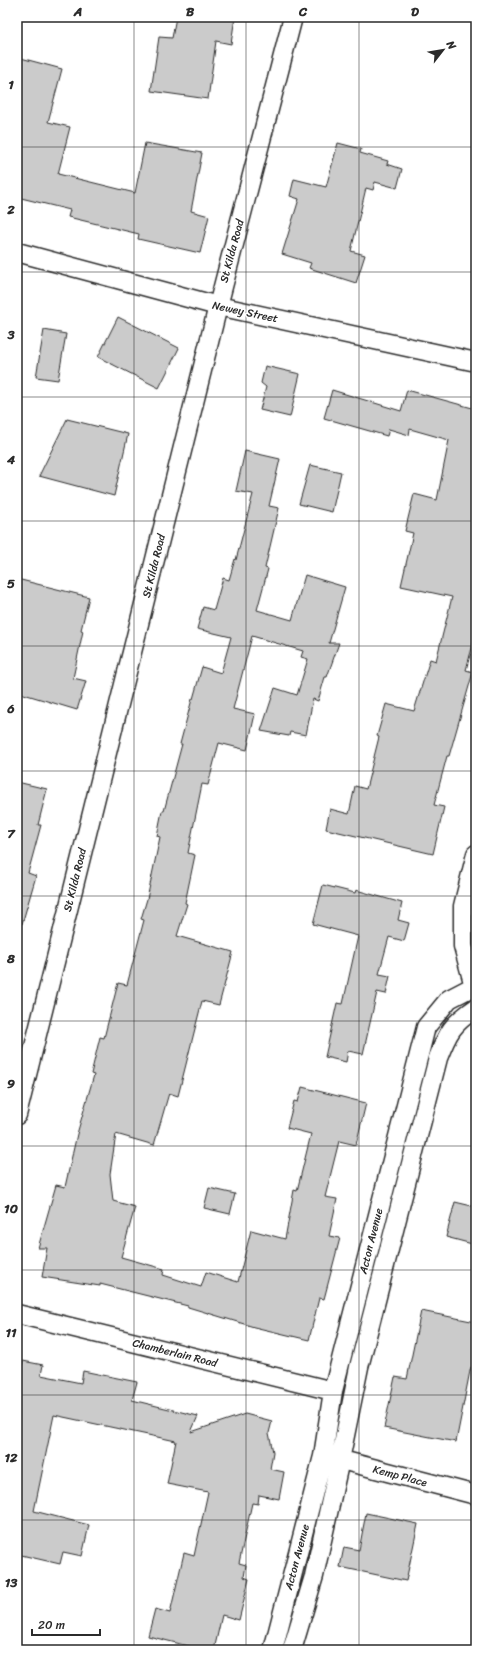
<svg xmlns="http://www.w3.org/2000/svg" width="493" height="1667" font-family="Sriracha,sans-serif">
<style>
.building{fill:#cbcbcb;stroke:#2b2b2b}
.lines{fill:none;stroke-linecap:round;stroke-linejoin:round}
.minor-casing{stroke:#2b2b2b;stroke-width:21}
.minor{stroke:#fff;stroke-width:18}
.grid{fill:none;stroke:#2b2b2b;stroke-width:1;stroke-opacity:0.55}
.labels{text-anchor:middle;dominant-baseline:central;stroke-width:3;stroke-linejoin:round;paint-order:stroke}
.street-label{font-size:11px;fill:#2b2b2b;stroke:#fff}
.neatline{fill:none;stroke:#2b2b2b;stroke-width:1.5}
.grid-label{font-size:13px;text-anchor:middle;font-weight:bold;fill:#2b2b2b}
</style>
<rect width="100%" height="100%" fill="#fff"/>
<filter id="ink" filterUnits="userSpaceOnUse"><feTurbulence type="fractalNoise" baseFrequency=".025" numOctaves="2"/><feDisplacementMap in="SourceGraphic" scale="8" xChannelSelector="R" yChannelSelector="G"/><feConvolveMatrix kernelMatrix="1 2 1 2 8 2 1 2 1" color-interpolation-filters="sRGB"/></filter>
<g filter="url(#ink)">
<!-- building -->
<path class="building" d="M 176,17 L 235,17 L 231,44 L 216,41 L 208,99 L 151,91 L 159,37 L 172,38 Z
M 17,57 L 62,69 L 48,122 L 70,127 L 58,174 L 135,193 L 145,143 L 202,153 L 191,211 L 209,216 L 200,253 L 138,239 L 139,234 L 68,217 L 70,210 L 17,197 Z
M 338,143 L 361,149 L 360,153 L 388,161 L 387,164 L 402,169 L 397,188 L 375,182 L 373,190 L 366,188 L 351,251 L 365,255 L 356,283 L 309,268 L 311,263 L 282,254 L 299,199 L 290,196 L 294,179 L 326,187 Z
M 118,317 L 179,348 L 159,388 L 98,357 Z
M 44,330 L 66,334 L 58,380 L 36,377 Z
M 265,366 L 300,374 L 290,417 L 260,410 L 266,387 L 261,383 Z
M 332,390 L 401,411 L 407,390 L 476,409 L 476,633 L 466,670 L 473,672 L 449,756 L 447,756 L 434,805 L 444,807 L 433,854 L 326,829 L 330,809 L 349,814 L 355,786 L 366,789 L 379,737 L 377,736 L 386,704 L 414,711 L 430,659 L 436,661 L 452,597 L 401,586 L 413,533 L 405,531 L 414,494 L 437,500 L 449,440 L 410,429 L 409,435 L 389,429 L 387,436 L 324,418 Z
M 67,419 L 128,434 L 114,496 L 39,476 Z
M 245,451 L 280,459 L 269,506 L 279,508 L 265,568 L 268,569 L 257,610 L 292,620 L 305,575 L 345,587 L 329,643 L 339,643 L 327,677 L 325,677 L 318,701 L 313,699 L 306,735 L 290,732 L 289,736 L 261,731 L 275,688 L 297,695 L 308,659 L 301,657 L 303,651 L 252,636 L 233,709 L 255,714 L 247,750 L 219,743 L 208,785 L 202,784 L 188,853 L 195,855 L 185,903 L 187,904 L 177,936 L 233,952 L 219,1005 L 202,1001 L 178,1096 L 169,1093 L 154,1145 L 116,1134 L 110,1174 L 113,1201 L 135,1207 L 121,1257 L 164,1269 L 163,1275 L 201,1287 L 206,1272 L 238,1282 L 251,1230 L 285,1239 L 294,1190 L 297,1191 L 311,1134 L 287,1128 L 294,1101 L 298,1102 L 302,1087 L 366,1103 L 356,1145 L 339,1141 L 325,1197 L 337,1199 L 329,1236 L 340,1238 L 324,1299 L 319,1298 L 309,1340 L 254,1327 L 188,1307 L 188,1306 L 100,1284 L 100,1286 L 42,1277 L 47,1248 L 38,1248 L 56,1185 L 65,1187 L 77,1134 L 94,1075 L 91,1074 L 100,1037 L 104,1038 L 118,983 L 127,985 L 144,920 L 141,919 L 147,899 L 160,837 L 157,836 L 162,811 L 164,811 L 182,744 L 180,744 L 192,699 L 193,699 L 202,667 L 221,673 L 231,637 L 197,629 L 203,607 L 214,610 L 223,578 L 229,580 L 235,559 L 236,560 L 253,494 L 236,491 Z
M 310,465 L 341,472 L 332,512 L 299,504 Z
M 17,579 L 89,597 L 81,630 L 83,631 L 73,678 L 86,681 L 77,710 L 17,692 Z
M 17,782 L 47,789 L 38,825 L 41,825 L 28,873 L 36,876 L 22,924 L 17,923 Z
M 323,885 L 355,893 L 356,890 L 402,903 L 398,920 L 409,923 L 404,941 L 389,937 L 379,974 L 390,976 L 386,994 L 377,992 L 363,1054 L 348,1051 L 346,1062 L 325,1057 L 337,1003 L 343,1004 L 358,936 L 313,924 Z
M 209,1188 L 235,1194 L 230,1214 L 204,1208 Z
M 455,1202 L 476,1207 L 476,1245 L 446,1237 Z
M 421,1311 L 476,1322 L 476,1368 L 471,1367 L 470,1371 L 456,1442 L 384,1428 L 395,1377 L 407,1379 Z
M 23,1361 L 43,1365 L 41,1375 L 81,1383 L 83,1371 L 137,1382 L 132,1400 L 198,1416 L 191,1432 L 245,1414 L 272,1421 L 269,1433 L 273,1452 L 270,1469 L 284,1472 L 279,1499 L 259,1495 L 258,1504 L 252,1503 L 239,1563 L 246,1565 L 244,1577 L 249,1579 L 239,1620 L 222,1615 L 214,1650 L 205,1650 L 148,1636 L 155,1609 L 170,1613 L 184,1553 L 194,1556 L 208,1492 L 167,1484 L 176,1441 L 54,1415 L 34,1511 L 89,1525 L 82,1556 L 63,1552 L 60,1564 L 17,1554 L 17,1393 Z
M 366,1513 L 418,1524 L 406,1581 L 340,1567 L 344,1547 L 359,1550 Z"/>
<g class="lines">
<!-- minor casing -->
<g class="minor-casing">
<path id="minor" d="M 17,252 L 218,306 L 476,362
M 474,986 L 463,946 L 463,906 L 476,854
M 17,1115 L 218,306 L 293,17
M 17,1314 L 333,1391
M 330,1457 L 476,1495
M 273,1650 L 323,1456 L 333,1391 L 426,1027 L 449,999 L 474,986
M 292,1650 L 314,1576 L 340,1460 L 359,1367 L 438,1058 C 448,1032 452,1024 476,1008"/>
</g>
<!-- minor -->
<use href="#minor" class="minor"/>
</g>
</g>
<!-- grid -->
<path class="grid" d="M 134,17 L 134,1650M 246,17 L 246,1650M 359,17 L 359,1650M 17,147 L 476,147M 17,272 L 476,272M 17,397 L 476,397M 17,521 L 476,521M 17,646 L 476,646M 17,771 L 476,771M 17,896 L 476,896M 17,1021 L 476,1021M 17,1146 L 476,1146M 17,1270 L 476,1270M 17,1395 L 476,1395M 17,1520 L 476,1520"/>
<g class="labels">
<!-- street labels -->
<g class="street-label">
<text transform="translate(232 251) rotate(-75)">St Kilda Road</text>
<text transform="translate(245 312) rotate(12)">Newey Street</text>
<text transform="translate(154 566) rotate(-76)">St Kilda Road</text>
<text transform="translate(75 880) rotate(-76)">St Kilda Road</text>
<text transform="translate(371 1241) rotate(-76)">Acton Avenue</text>
<text transform="translate(175 1353) rotate(14)">Chamberlain Road</text>
<text transform="translate(400 1476) rotate(15)">Kemp Place</text>
<text transform="translate(297 1557) rotate(-75)">Acton Avenue</text>
</g>
</g>
<!-- margin -->
<rect width="493" height="1667" fill="none" stroke="#fff" stroke-width="44"/>
<!-- north arrow -->
<g transform="translate(443 50) rotate(59)" stroke="#ffffff" stroke-width="3" paint-order="stroke">
<path d="M0-3L7 15L0 10L-7 15Z" fill="#2b2b2b"/>
<text y="-6" font-size="11" font-weight="bold" text-anchor="middle" fill="#2b2b2b">N</text>
</g>
<!-- scale -->
<path d="M32 1629v6h68v-6" fill="none" stroke="#2b2b2b" stroke-width="2"/>
<text x="38" y="1629" font-size="12" fill="#2b2b2b" stroke="#ffffff" stroke-width="3" paint-order="stroke">20 m</text>
<rect x="22" y="22" width="449" height="1623" class="neatline"/>
<g class="grid-label">
<text x="78" y="16">A</text>
<text x="190" y="16">B</text>
<text x="303" y="16">C</text>
<text x="415" y="16">D</text>
<text x="11" y="89">1</text>
<text x="11" y="214">2</text>
<text x="11" y="339">3</text>
<text x="11" y="464">4</text>
<text x="11" y="588">5</text>
<text x="11" y="713">6</text>
<text x="11" y="838">7</text>
<text x="11" y="963">8</text>
<text x="11" y="1088">9</text>
<text x="11" y="1213">10</text>
<text x="11" y="1337">11</text>
<text x="11" y="1462">12</text>
<text x="11" y="1587">13</text>
</g>
</svg>
